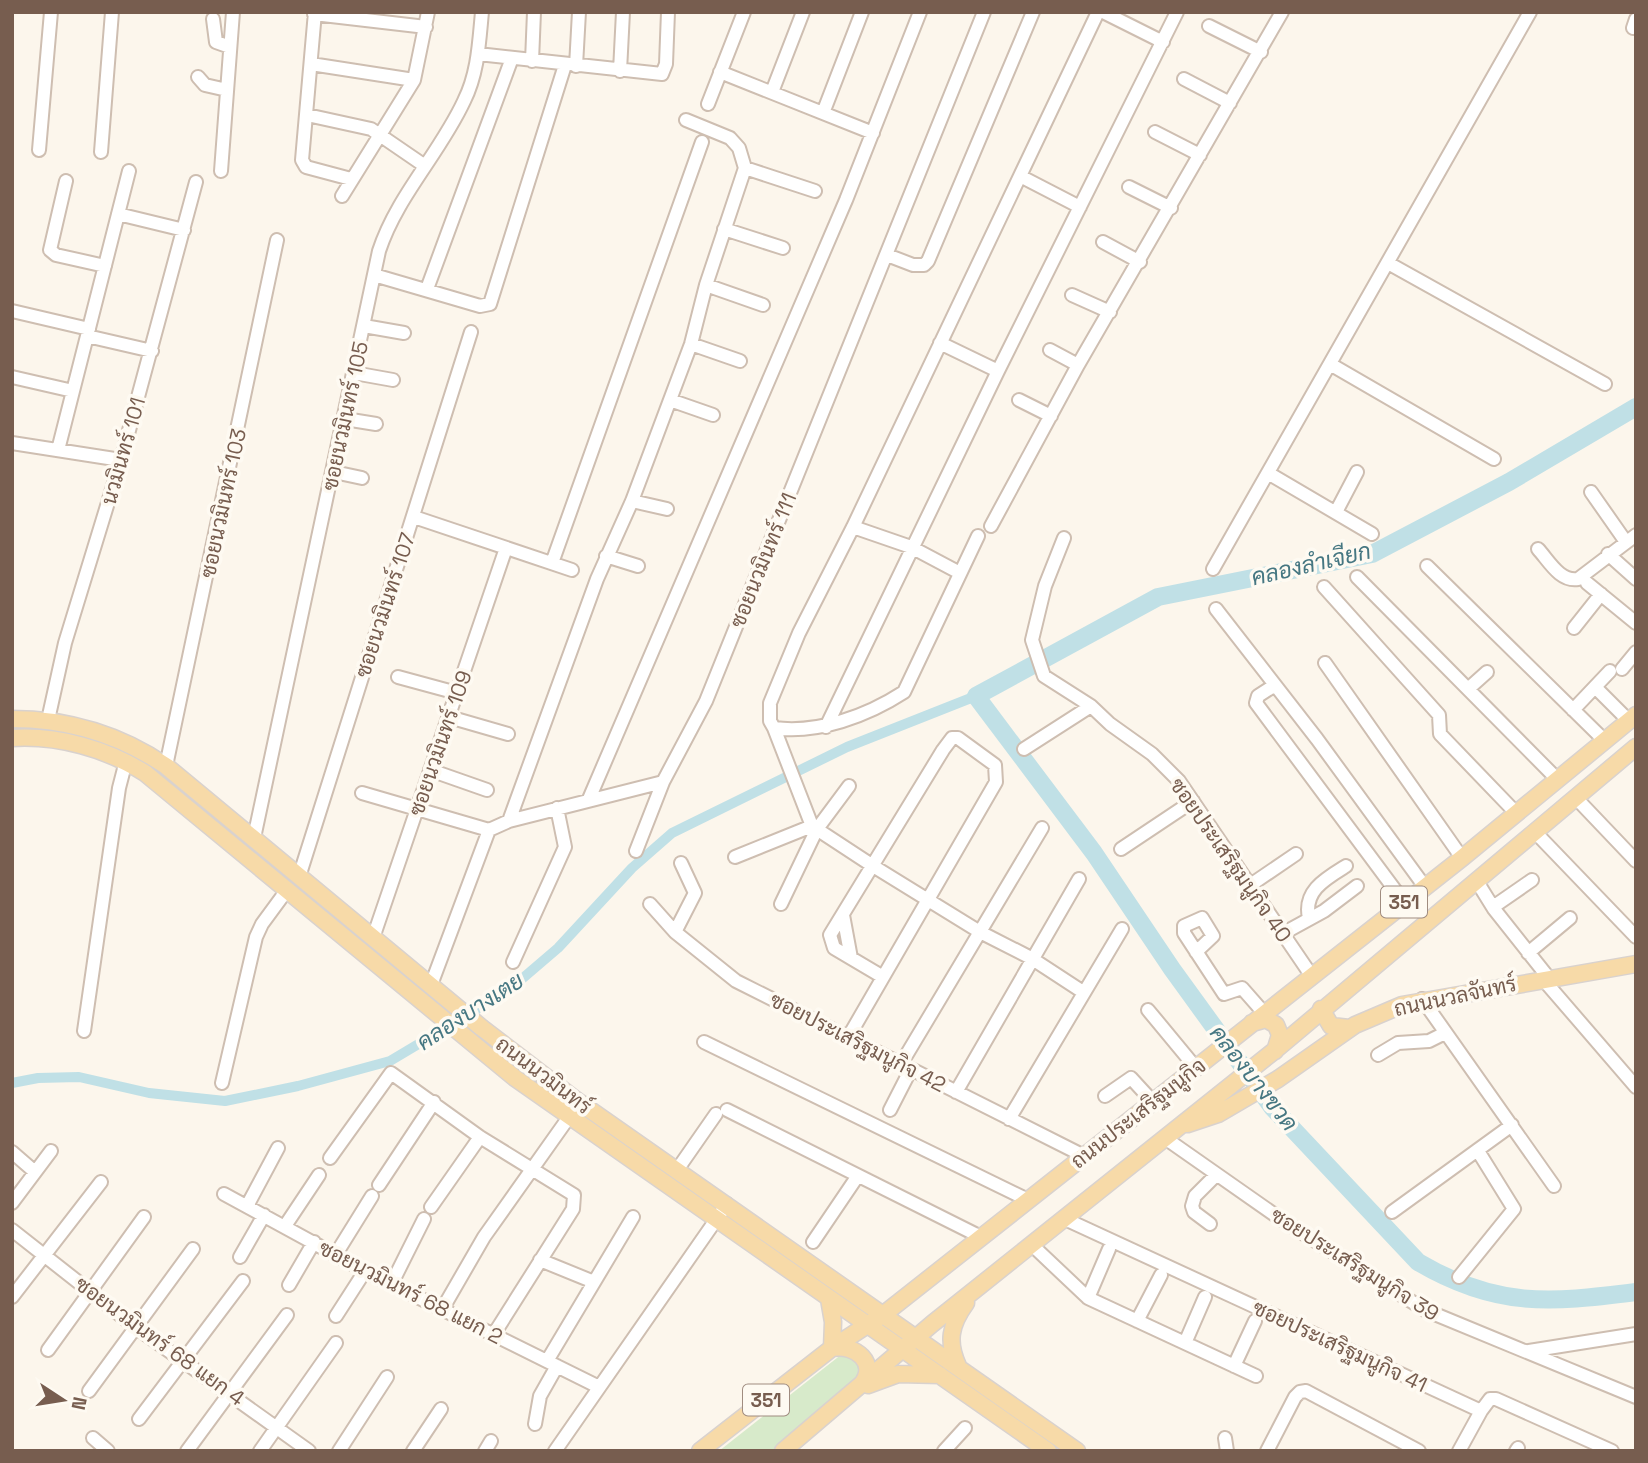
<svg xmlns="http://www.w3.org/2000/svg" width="1648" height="1463" font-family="'Space Grotesk',Sarabun,sans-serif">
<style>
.green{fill:#d7eaca}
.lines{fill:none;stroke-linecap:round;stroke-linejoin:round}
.canal{stroke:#c0e0e6;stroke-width:10}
.river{stroke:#c0e0e6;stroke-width:18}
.minor-casing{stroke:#cebeb1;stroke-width:16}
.major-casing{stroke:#d9d2ce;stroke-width:19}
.minor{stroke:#fff;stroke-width:12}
.major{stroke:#f7daa8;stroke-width:16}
.labels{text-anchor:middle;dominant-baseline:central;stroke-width:7;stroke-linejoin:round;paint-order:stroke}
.shield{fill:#fefaf2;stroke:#a08c80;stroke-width:2}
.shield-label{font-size:19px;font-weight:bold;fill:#775d4f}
.street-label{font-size:21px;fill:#775d4f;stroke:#fefaf2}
.water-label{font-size:23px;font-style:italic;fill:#467782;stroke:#fefaf2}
</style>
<rect width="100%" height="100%" fill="#fcf6ec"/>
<!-- green -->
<path class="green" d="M 842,1354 L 863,1363 L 862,1378 L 776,1451 L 719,1451 Z"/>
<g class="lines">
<!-- canal -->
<path class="canal" d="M 12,1083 L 38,1078 L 79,1077 L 149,1093 L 225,1101 L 298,1086 L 390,1061 L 509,990 L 558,948 L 632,868 L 672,833 L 847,747 L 976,696"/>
<!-- river -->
<path class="river" d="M 1636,407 L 1509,482 L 1372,554 L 1158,597 L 976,696 L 1094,853 L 1172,969 L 1272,1107 L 1418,1262 C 1496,1308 1549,1303 1636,1292"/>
<!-- minor casing -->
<g class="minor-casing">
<path id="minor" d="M 315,12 L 302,160 L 306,167 L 351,179
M 1103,12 L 1163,42
M 314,14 L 426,27
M 213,19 L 216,42 L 230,47
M 1209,26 L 1261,52
M 1633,28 L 1636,19
M 478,54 L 662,74 L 666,64 L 668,12
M 532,61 L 534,12
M 311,64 L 414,80
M 576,66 L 579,12
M 620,71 L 623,12
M 720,72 L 873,133
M 198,77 L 205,85 L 227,90
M 1184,79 L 1230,103
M 772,92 L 803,12
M 708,104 L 744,12
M 823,113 L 862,12
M 307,115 L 371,129 L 425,166
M 1155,132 L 1200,155
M 39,150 L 51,12
M 101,152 L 112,12
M 745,168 L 815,191
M 221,171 L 233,12
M 1020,176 L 1080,207
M 66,181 L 50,250 L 56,255 L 105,266
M 1129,187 L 1171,208
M 342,196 L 414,80 L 428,12
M 118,214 L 184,230
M 724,229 L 783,248
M 1103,242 L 1140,262
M 887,255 L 913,265 L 924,265 L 928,261 L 1033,12
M 1388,263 L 1605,384
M 374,275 L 480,306 L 490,304 L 565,65
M 706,285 L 763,305
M 427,289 L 512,58
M 1072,295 L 1110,312
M 12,311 L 89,329
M 364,326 L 404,333
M 87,336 L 152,351
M 940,343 L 998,371
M 691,344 L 740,361
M 1050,350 L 1078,365
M 1330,364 L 1494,459
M 354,373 L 393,380
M 12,377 L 73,391
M 670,400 L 713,415
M 1019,400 L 1051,416
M 345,419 L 376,424
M 12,443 L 121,460
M 58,450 L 129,171
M 334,472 L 362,478
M 1268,473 L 1372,534
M 1591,492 L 1626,542
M 632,501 L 667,509
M 1336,512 L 1357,472
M 414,517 L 572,570
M 991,526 L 1078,365 L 1282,12
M 853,527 L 911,547 L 960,573
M 978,536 L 904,692 C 867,716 818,734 774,728 L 770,721 L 770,703 L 799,633 L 853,527 L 1098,12
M 1064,538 L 1045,586 L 1032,640 L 1044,676 L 1091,706 L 1110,724 L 1152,754 L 1179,781 L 1311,975
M 1538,549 C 1549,561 1560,582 1578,579 L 1636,535
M 1608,554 L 1636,579
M 606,556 L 638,566
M 552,563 L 702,142
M 1427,566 L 1605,741
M 1213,569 L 1530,12
M 1357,577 L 1558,780
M 1587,583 L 1636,623
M 1324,587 L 1439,715 L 1440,734 L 1517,814
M 1216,609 L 1317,739 L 1425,887
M 1574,628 L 1601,594
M 1325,663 L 1462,858
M 1622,669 L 1636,652
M 398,677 L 457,693
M 1275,685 L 1258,696 L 1256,703 L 1404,902
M 1595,687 L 1629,721
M 1468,689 L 1487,672
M 1573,710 L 1610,671
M 449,717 L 508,734
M 48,720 L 65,643 L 121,460 L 196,182
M 826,727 L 998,371 L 1177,12
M 774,728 L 812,826 L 873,866 L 980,932 L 1031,958 L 1083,992
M 1024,749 L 1091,706
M 166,766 L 277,240
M 430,770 L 487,790
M 362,793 L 489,830
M 1576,798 L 1636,861
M 589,799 L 846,200 L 920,12
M 509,821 L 597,579 L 632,501 L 691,344 L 706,285 L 745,168 L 739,148 L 730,138 L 686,120
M 1535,832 L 1636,937
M 254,838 L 379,251 C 397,196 440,153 464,101 C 478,73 479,43 482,12
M 1121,849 L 1193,801
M 636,851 L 663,782 L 706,701 L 984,12
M 735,857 L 812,826
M 299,877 L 471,332
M 1476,880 L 1494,909 L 1548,977
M 1249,886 L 1296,854
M 650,904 L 675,932 L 736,981 L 1084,1156
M 781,904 L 817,829 L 849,786
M 1493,907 L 1532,880
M 843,915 L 851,958
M 1309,918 C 1303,891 1325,879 1346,866
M 675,932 L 695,893 L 681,863
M 1282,934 L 1324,911 L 1357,886
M 373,938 L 506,548
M 1196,952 L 1213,936 L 1202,918 L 1184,926 L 1184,933 L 1224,994 L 1242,988 L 1264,1013
M 1528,953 L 1570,918
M 513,962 L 565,847 L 557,808
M 1542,978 L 1636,1087
M 431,985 L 489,830 L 509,821 L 663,782
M 1422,999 L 1554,1186
M 1148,1010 L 1196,1068
M 84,1031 L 119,788 L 126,761
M 849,1036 L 996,782 L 995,765 L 958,738 L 952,738 L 943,750 L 830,935 L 834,948 L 883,977
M 704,1042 L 1028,1200
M 1378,1055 L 1398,1043 L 1429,1041 L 1445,1033
M 901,1064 L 1042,828
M 222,1083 L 256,937 L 262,924 L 287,890
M 956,1092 L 1079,879
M 1105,1096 L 1131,1078 L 1153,1102
M 727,1110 L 981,1237
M 890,1110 L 911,1069
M 1009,1119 L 1122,929
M 1165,1138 L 1285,1222 L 1425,1310 L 1636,1397
M 12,1152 L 35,1172
M 330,1158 L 391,1073 L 480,1137 L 574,1195 L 573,1209 L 494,1334
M 677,1170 L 716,1114
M 379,1185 L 434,1102
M 224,1194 L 365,1271 L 599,1387
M 12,1203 L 51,1151
M 247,1206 L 278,1148
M 431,1207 L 480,1137
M 1392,1212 L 1512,1125
M 1065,1219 L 1481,1411 L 1490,1399 L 1496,1399 L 1612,1451
M 1210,1224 L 1194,1212 L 1192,1206 L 1195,1196 L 1216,1175
M 285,1226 L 319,1175
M 12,1230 L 134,1326 L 309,1451
M 813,1242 L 857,1177
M 1032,1245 L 1088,1298 L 1256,1376
M 336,1254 L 372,1196
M 240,1257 L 264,1215
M 540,1260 L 594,1282
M 1459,1277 L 1514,1209 L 1478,1151
M 392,1283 L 424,1219
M 289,1285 L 314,1242
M 12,1297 L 101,1182
M 1088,1298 L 1109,1249
M 443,1308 L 484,1237 L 569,1117
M 336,1316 L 365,1271
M 1137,1321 L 1161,1275
M 1185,1343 L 1205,1297
M 48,1350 L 144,1217
M 1529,1351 L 1636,1334
M 547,1361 L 633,1217
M 1234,1366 L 1255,1321
M 89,1391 L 193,1249
M 139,1419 L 243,1281
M 535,1424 L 540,1396 L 557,1366
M 93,1438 L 108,1451
M 1225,1438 L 1227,1451
M 187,1451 L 287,1315
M 260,1451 L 336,1343
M 339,1451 L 387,1377
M 413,1451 L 441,1409
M 485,1451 L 491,1441
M 555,1451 L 727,1204
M 944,1451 L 965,1428
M 1267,1451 L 1295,1397 L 1300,1392 L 1306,1391 L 1419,1451
M 1459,1451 L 1481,1411
M 1516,1451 L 1518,1448"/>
</g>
<!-- major casing -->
<g class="major-casing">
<path id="major" d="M 12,719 C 69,719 119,734 166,766 L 482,1028 L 576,1100 L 1077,1451
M 12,738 C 58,735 107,749 145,773 L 515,1078 L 1048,1451
M 1321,1009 L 1331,1026 L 1349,1028
M 1252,1023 L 1266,1019 L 1276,1025 L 1280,1035 L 1275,1051
M 1188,1124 L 1218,1114 L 1278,1079 L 1355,1025 L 1402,1005 L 1636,964
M 829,1299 L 833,1322 L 832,1348
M 833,1348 C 855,1344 879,1363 861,1385
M 958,1366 C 947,1342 950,1325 966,1303
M 868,1385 L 898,1374 L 940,1375
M 700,1451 L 832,1348 L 884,1314 L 1462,858 L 1636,715
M 783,1451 L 932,1324 L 1274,1051 L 1636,747"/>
</g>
<!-- minor -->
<use href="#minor" class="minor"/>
<!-- major -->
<use href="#major" class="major"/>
</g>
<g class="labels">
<!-- shield labels -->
<g class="shield">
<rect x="1381" y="886.5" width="46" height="31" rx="5"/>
<rect x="743" y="1384.5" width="46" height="31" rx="5"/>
</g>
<g class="shield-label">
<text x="1404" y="902">351</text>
<text x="766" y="1400">351</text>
</g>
<!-- street labels -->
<g class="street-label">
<text transform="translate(345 416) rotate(-78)">ซอยนวมินทร์ 105</text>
<text transform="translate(123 451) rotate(-74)">นวมินทร์ 101</text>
<text transform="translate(223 503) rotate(-78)">ซอยนวมินทร์ 103</text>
<text transform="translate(763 560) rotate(-68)">ซอยนวมินทร์ 111</text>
<text transform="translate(385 605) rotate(-72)">ซอยนวมินทร์ 107</text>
<text transform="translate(440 743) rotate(-71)">ซอยนวมินทร์ 109</text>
<text transform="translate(1231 860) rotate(55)">ซอยประเสริฐมนูกิจ 40</text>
<text transform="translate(1455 996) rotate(-12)">ถนนนวลจันทร์</text>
<text transform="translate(858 1042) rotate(27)">ซอยประเสริฐมนูกิจ 42</text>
<text transform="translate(544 1075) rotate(37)">ถนนนวมินทร์</text>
<text transform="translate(1138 1113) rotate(-38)">ถนนประเสริฐมนูกิจ</text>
<text transform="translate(1355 1264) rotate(32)">ซอยประเสริฐมนูกิจ 39</text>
<text transform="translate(411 1292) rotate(27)">ซอยนวมินทร์ 68 แยก 2</text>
<text transform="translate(160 1341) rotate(36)">ซอยนวมินทร์ 68 แยก 4</text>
<text transform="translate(1340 1346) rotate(25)">ซอยประเสริฐมนูกิจ 41</text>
</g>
<!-- water labels -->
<g class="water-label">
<text transform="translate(1311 564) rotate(-13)">คลองลำเจียก</text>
<text transform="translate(470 1011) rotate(-33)">คลองบางเตย</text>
<text transform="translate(1254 1078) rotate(52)">คลองบางขวด</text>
</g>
</g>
<!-- border -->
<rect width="1648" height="1463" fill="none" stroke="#775d4f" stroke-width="28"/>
<!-- north arrow -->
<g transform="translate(63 1400) rotate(102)" stroke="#fefaf2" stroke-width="5" paint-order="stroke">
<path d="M0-5L12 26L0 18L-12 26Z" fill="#775d4f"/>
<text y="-10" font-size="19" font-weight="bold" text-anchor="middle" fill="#775d4f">N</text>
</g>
</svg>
